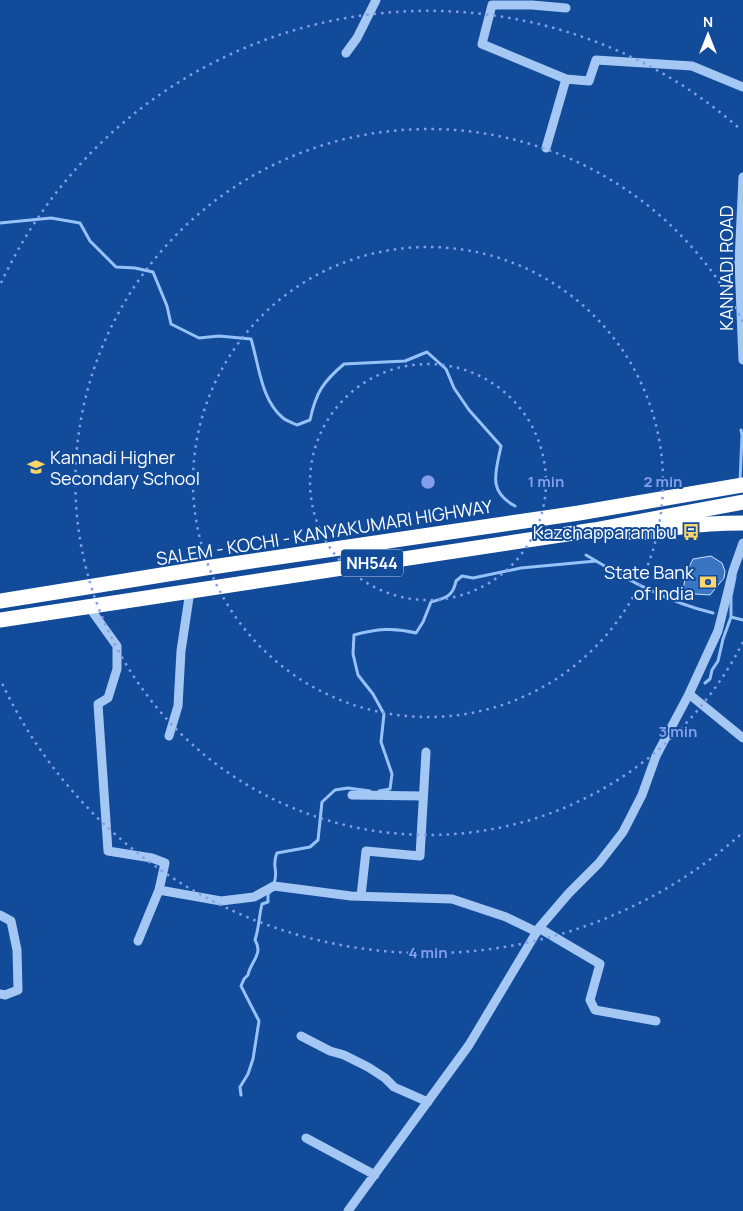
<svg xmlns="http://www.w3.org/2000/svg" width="743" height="1211" font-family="Manrope,sans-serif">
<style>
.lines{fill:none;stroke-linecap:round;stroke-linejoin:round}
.stream{stroke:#96c2f8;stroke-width:3}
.building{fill:#3975c2;stroke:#cce2fe}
.minor{stroke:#a4c7f4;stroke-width:9}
.highway{stroke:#fff;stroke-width:15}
.ring{fill:none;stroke:#839eea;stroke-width:2.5;stroke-dasharray:2.5 5}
.labels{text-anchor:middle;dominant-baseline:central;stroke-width:4;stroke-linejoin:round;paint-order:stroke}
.shield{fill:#114b9a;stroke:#b8c9e1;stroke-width:1}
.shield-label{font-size:16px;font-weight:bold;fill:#fff}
.street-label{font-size:18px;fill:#fff;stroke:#114b9a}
.poi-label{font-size:18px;fill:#fff;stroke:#114b9a;text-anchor:end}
.centre{fill:#839eea;stroke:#114b9a;stroke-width:2.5}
.ring-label{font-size:15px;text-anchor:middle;font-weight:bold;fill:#839eea;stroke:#114b9a;stroke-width:4;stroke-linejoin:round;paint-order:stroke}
</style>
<rect width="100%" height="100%" fill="#114b9a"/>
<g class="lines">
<!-- stream -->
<path class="stream" d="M 0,223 L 51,218 L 80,223 L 90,241 L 116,267 L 135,268 L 153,272 L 167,306 L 171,324 L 199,338 L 219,336 L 251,339 C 259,365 261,400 283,418 C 287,421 293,423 297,425 L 310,420 C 316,392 323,382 344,364 L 405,361 L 427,352 L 446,369 L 454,388 L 469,410 L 501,446 C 496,472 487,491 515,506
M 740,482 L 742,435 L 741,430
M 586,555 C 626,579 667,602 713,613
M 731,617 L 743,620
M 705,683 L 710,679 L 712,670 L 718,661 L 723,639 L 731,617 L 731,597 L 735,577
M 379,791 L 390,789 L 392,774 L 381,742 L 384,714 L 373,694 L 358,675 L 353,654 L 354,635 C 376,629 394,627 416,633 L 423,622 L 431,602 C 445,598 453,597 456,581 L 462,576 L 473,578 L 521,568 L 596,561
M 274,883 C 279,871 271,865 277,853 L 310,847 L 318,840 L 322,802 L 335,790 L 348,788 L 370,791
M 241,1095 L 240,1087 L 248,1074 L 253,1059 L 259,1021 L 241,986 L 244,979 L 248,975 C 250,962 264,954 255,940 C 259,928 259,916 262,904 L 268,902 L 268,894 L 270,892"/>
</g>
<!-- building -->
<path class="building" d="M 711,556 L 722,563 L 725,571 L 724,578 L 710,595 L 695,594 L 683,590 L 686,573 L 693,559 Z"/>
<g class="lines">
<!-- minor -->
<path class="minor" d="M 566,8 L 532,5 L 492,5 L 482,44 L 566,79 L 589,81 L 596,60 L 692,66 L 743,87
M 346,53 L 357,38 L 376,0
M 546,148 L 566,79
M 743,177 L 739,262 L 743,360
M 89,607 L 117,646 L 117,669 L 108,698 L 98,704 L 108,851 L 152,858 L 165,863 L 159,890 L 138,941
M 689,694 L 743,738
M 169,736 L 178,706 L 181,651 L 190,591
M 352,795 L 423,796
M 159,890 L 221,901 L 254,897 L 274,886 L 351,896 L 452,899 L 506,917 L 537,932
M 361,896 L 366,851 L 420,856 L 426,752
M 0,915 L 11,921 L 17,950 L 18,990 L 5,995 L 0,994
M 539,928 L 600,964 L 590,1000 L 595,1010 L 656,1021
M 301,1036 L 330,1051 L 344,1055 L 368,1067 L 385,1078 L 394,1087 L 428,1102
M 306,1138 L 375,1175
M 348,1211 L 469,1045 L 539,928 L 569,893 L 599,863 L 623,832 L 642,795 L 656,756 L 689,694 L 718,631 L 733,571 L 743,543"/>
<!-- highway -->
<path class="highway" d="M 623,531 C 638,536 664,529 681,527 C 701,524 722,523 743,523
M 0,601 L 205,568 L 579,513 L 743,485
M 0,620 L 594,530 L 743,502"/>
</g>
<!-- distance rings -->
<g class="ring">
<circle cx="428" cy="482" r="118"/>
<circle cx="428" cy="482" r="235"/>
<path d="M743 642A353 353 0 1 1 743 322"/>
<path d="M740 835A471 471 0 0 1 1 681M1 283A471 471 0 0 1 740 129"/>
</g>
<!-- icons -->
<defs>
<g id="school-bare" transform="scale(1.35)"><path d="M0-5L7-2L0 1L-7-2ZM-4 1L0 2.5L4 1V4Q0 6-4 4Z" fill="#ffd567" stroke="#114b9a" stroke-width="2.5" paint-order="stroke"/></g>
<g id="bus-bare" transform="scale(1.35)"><path d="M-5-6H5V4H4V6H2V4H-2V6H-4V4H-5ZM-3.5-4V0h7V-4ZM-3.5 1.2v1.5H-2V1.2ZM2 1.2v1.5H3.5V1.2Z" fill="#ffd567" stroke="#114b9a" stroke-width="2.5" paint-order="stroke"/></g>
<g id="bank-bare" transform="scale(1.35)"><path d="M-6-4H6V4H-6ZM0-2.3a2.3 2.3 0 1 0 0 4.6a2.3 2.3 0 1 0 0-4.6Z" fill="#ffd567" stroke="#114b9a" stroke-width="2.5" paint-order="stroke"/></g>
</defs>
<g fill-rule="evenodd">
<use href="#school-bare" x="36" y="467"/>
<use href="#bus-bare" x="691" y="532"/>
<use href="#bank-bare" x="708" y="582"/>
</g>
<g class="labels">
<!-- shield labels -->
<rect class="shield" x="341" y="549.5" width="62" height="27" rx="4"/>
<g class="shield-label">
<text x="372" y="563">NH544</text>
</g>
<!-- street labels -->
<g class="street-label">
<text transform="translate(726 268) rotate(-90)">KANNADI ROAD</text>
<text transform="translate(324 532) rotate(-9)">SALEM - KOCHI - KANYAKUMARI HIGHWAY</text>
</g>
<!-- poi labels -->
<g class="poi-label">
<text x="50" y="457" text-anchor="start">Kannadi Higher<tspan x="50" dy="21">Secondary School</tspan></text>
<text x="677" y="532">Kazchapparambu</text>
<text x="694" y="572">State Bank<tspan x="694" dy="21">of India</tspan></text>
</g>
</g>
<circle cx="428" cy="482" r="8" class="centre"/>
<g class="ring-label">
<text x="546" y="487">1 min</text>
<text x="663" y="487">2 min</text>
<text x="678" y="737">3 min</text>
<text x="428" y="958">4 min</text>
</g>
<!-- north arrow -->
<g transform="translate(708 35)" stroke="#114b9a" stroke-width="4" paint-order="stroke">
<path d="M0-4L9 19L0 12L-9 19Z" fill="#ffffff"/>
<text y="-8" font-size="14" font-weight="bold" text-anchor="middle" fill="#ffffff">N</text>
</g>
</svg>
